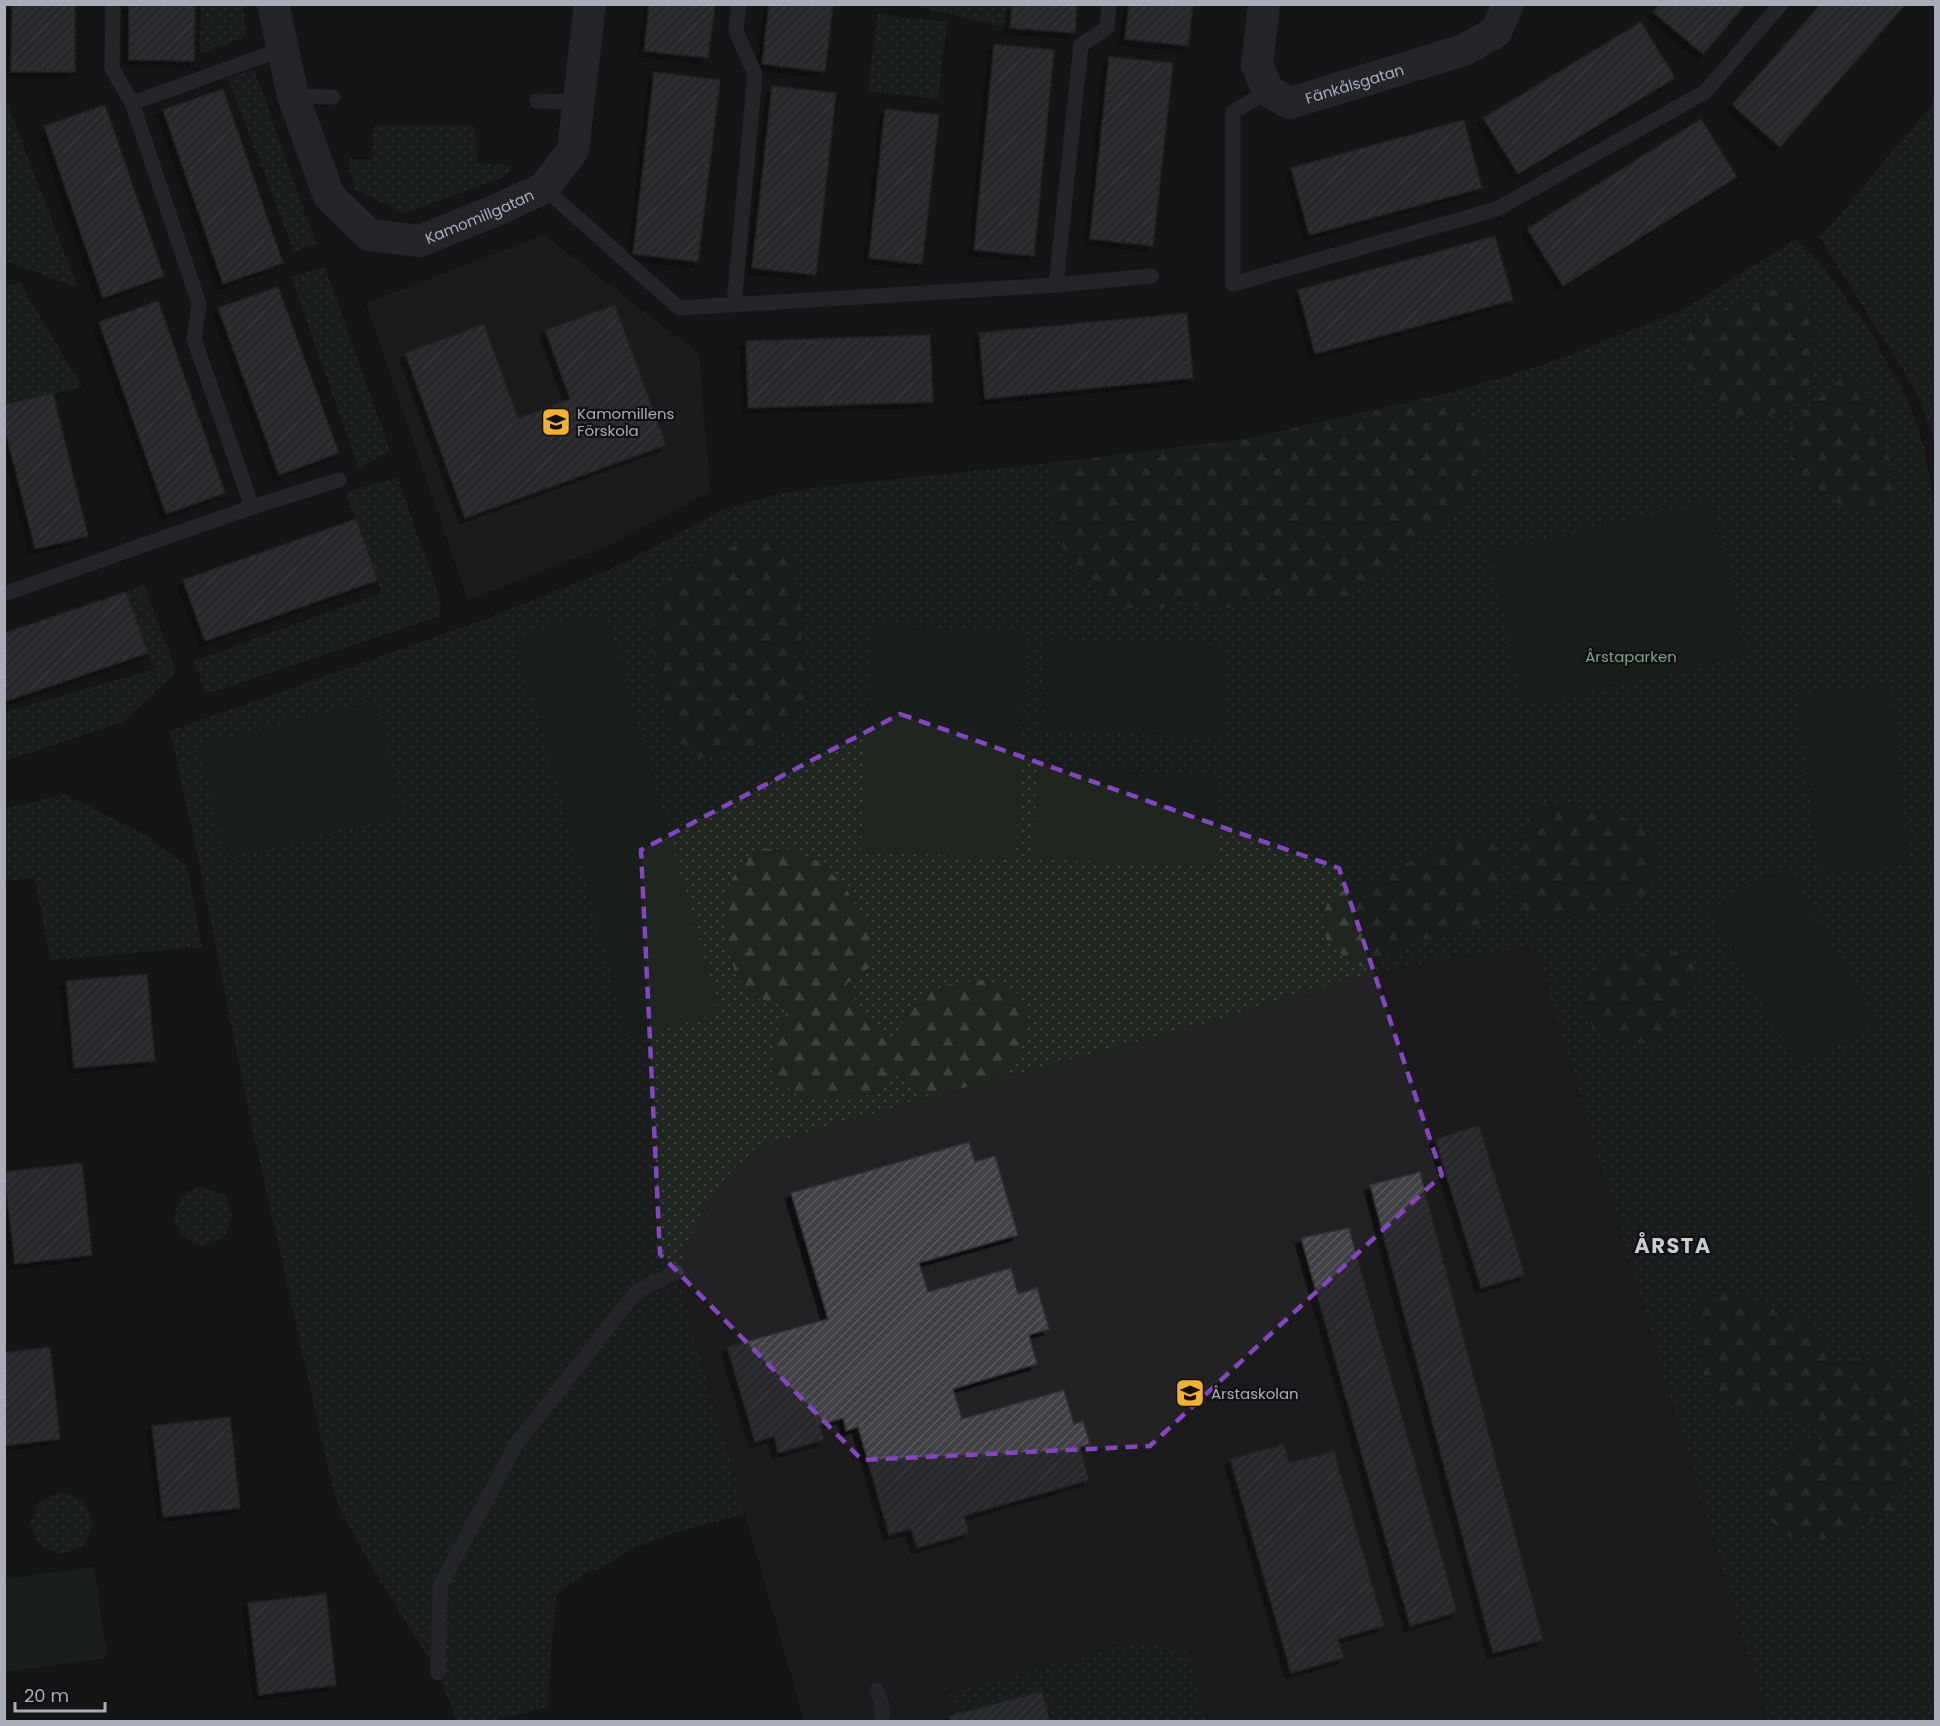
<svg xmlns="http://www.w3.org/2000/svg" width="1940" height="1726" font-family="Poppins,sans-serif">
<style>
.built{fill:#222225}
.green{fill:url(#green-dots)}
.forest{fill:url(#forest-firs)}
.pitch{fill:#1e261f}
.building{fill:url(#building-hatch);stroke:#303034;stroke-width:1.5;filter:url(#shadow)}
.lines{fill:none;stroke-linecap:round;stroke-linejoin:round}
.lane{stroke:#37383d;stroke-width:15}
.street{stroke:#37383d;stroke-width:32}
.marked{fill:none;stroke:#8446be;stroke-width:4.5;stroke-dasharray:12 8;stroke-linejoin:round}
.labels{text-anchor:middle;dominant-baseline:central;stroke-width:4.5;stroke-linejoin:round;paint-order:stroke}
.street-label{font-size:15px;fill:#a8adb8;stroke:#111113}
.poi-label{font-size:15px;fill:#a8adb8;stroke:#111113;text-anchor:start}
.park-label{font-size:15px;fill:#7fa381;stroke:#111113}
.district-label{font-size:21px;font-weight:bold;letter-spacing:1.5px;fill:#c9ccd4;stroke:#111113}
</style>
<defs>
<pattern id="green-dots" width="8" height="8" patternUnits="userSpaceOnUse" patternTransform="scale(1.5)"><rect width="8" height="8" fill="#1e261f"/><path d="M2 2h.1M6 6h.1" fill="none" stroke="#3c433d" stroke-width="1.8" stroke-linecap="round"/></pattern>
<pattern id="forest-firs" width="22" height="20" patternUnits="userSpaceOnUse" patternTransform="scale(1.5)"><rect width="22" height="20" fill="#1e261f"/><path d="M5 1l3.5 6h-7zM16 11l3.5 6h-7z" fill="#3c433d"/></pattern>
<pattern id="building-hatch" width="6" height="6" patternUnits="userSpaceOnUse" patternTransform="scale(1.5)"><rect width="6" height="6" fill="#404145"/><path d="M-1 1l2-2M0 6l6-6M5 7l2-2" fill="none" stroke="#595a5e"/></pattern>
<filter id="shadow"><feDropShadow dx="-5.5" dy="5.5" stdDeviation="0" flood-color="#0009"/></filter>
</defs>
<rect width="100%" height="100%" fill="#161618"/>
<!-- built -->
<path class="built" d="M 544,235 L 699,354 L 710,491 L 609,545 L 468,600 L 366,303 Z
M 1535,946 L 1768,1721 L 804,1721 L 676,1272 L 702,1212 L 734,1168 L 767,1144 L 930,1097 L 1221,1019 L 1345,980 L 1402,967 L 1473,954 Z"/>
<!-- green -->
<path class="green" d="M 201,5 L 243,5 L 246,36 L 200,54 Z
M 911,5 L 1011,5 L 1010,28 Z
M 877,14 L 947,22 L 938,99 L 868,91 Z
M 254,69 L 316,244 L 294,251 L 228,79 Z
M 4,98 L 5,98 L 78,288 L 5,261 Z
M 1935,101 L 1935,442 L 1916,391 L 1820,238 Z
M 373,126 L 475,126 L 477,163 L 514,166 L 499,179 L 405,213 L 354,189 L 348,159 L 373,160 Z
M 1796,239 L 1826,270 L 1871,333 L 1909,403 L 1925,450 L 1935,515 L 1935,1721 L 1768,1721 L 1535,947 L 1473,954 L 1402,967 L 1345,980 L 1221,1019 L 930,1097 L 767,1144 L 734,1168 L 702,1212 L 676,1272 L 745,1514 L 680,1531 L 630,1549 L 610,1564 L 582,1575 L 556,1595 L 547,1707 L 494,1721 L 457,1721 L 438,1673 L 380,1581 L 339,1508 L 330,1477 L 245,1094 L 199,862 L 170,731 L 486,619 L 618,566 L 723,510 L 769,496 L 820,487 L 1051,463 L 1246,439 L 1445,394 L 1543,365 L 1681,311 Z
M 325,267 L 390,451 L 359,468 L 291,277 Z
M 20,283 L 82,387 L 5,405 L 5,286 Z
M 397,477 L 441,601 L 440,616 L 220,690 L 205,692 L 194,661 L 381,593 C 373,559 359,525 345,493 Z
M 144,584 L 176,672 L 123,722 L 5,761 L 5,712 L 155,669 L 148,653 L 126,592 Z
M 65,794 L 146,835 L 187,867 L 202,947 L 50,960 L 35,878 L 5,881 L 5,809 Z
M 198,1187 L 203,1187 L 224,1195 C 235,1216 233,1216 224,1237 L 203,1246 L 182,1237 C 171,1216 173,1217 182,1195 Z
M 62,1492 L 84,1501 L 93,1523 L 84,1545 L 62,1555 L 40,1545 L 30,1523 L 40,1501 Z
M 1137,1642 L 1190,1653 L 1206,1721 L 1050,1721 L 1041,1691 L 956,1714 L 950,1692 Z"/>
<!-- forest -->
<path class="forest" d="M 1790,284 L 1815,321 L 1814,361 L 1806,398 L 1764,418 L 1731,415 L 1708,401 L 1686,366 L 1684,334 L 1709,315 Z
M 1844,375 L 1866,386 L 1893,469 L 1892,497 L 1875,518 L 1841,505 L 1806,478 L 1791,461 L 1786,434 L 1792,424 Z
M 1445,394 L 1470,408 L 1488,430 L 1479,466 L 1467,501 L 1450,518 L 1349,597 L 1327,600 L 1278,600 L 1263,594 L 1240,607 L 1203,610 L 1178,596 L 1163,608 L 1125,608 L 1083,581 L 1060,543 L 1053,503 L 1051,463 L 1246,439 Z
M 746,540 L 776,540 L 796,566 L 801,609 L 801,640 L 809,668 L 808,701 L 790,730 L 752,749 L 700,758 L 675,738 L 660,695 L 652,659 L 656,643 L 653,619 L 656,591 L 673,573 L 701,556 L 725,550 Z
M 1547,801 L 1616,813 L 1651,834 L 1656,862 L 1650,892 C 1617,909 1576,928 1539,916 C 1530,914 1522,907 1514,903 C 1516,883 1518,827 1531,813 C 1535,808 1542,805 1547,801 Z
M 1461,839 L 1493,840 L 1501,862 L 1493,901 L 1476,927 L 1452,937 L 1415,940 L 1366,969 L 1343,956 L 1326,939 L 1323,914 L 1330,898 L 1350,886 L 1375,879 L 1432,850 Z
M 758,849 L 792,849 L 822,863 L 847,890 L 869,929 L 869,968 L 846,984 L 865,1016 L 888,1039 L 903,1034 L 903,1022 L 922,995 L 946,985 L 981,980 L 1020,994 L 1028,1018 L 1023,1044 L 1006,1076 L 930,1097 L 895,1068 L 886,1084 L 869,1095 L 802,1098 L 771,1076 L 775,1042 L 788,1008 L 783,1003 L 757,999 L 735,974 L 725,933 L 725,894 L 738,868 Z
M 1656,950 L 1689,952 L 1697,976 L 1667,1030 L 1649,1044 L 1625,1043 L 1595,1031 L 1583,1010 L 1585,983 L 1596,964 Z
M 1724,1290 L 1782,1312 L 1817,1330 L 1834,1362 L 1879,1355 L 1915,1394 L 1913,1431 L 1908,1470 L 1899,1506 L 1865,1525 L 1830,1540 L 1788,1537 L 1771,1521 L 1769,1492 L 1781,1465 L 1799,1442 L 1820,1440 L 1827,1430 L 1812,1427 L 1784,1411 L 1742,1409 L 1716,1398 L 1704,1375 L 1702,1357 L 1695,1335 L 1690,1300 Z"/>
<!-- pitch -->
<path class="pitch" d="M 1712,501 L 1747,656 L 1524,706 L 1489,551 Z
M 605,611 L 720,1013 L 630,1039 L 515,637 Z
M 871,625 L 1027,632 L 1016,859 L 861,851 Z
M 1044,638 L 1226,646 L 1222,738 L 1040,730 Z
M 1889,684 L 1910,864 L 1820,875 L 1798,695 Z
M 375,701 L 403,814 L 227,858 L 199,744 Z
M 1037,767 L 1219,775 L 1215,866 L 1033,859 Z
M 1787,865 L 1877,1023 L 1798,1067 L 1708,910 Z
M 1935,1171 L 1935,1254 L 1905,1185 Z
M 94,1567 L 107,1658 L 5,1672 L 5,1579 Z"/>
<!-- building -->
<path class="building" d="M 12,4 L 75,4 L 75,72 L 11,72 Z
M 129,4 L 195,4 L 194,61 L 129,60 Z
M 649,4 L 715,4 L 708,58 L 644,51 Z
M 769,4 L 833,4 L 825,72 L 762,64 Z
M 1012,4 L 1077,4 L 1075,33 L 1010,28 Z
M 1129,4 L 1193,4 L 1188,46 L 1125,39 Z
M 1660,4 L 1746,4 L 1703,54 L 1653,12 Z
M 1821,4 L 1906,4 L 1780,147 L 1732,105 Z
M 1641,22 L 1675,78 L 1518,174 L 1483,118 Z
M 994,44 L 1054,50 L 1034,256 L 974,250 Z
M 1109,57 L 1173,63 L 1153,246 L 1090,239 Z
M 654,72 L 720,80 L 698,262 L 633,254 Z
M 772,86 L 836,93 L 816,275 L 752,268 Z
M 223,89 L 283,263 L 223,284 L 163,110 Z
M 105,105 L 164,276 L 103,298 L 44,126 Z
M 885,109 L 939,115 L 922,264 L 869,258 Z
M 1701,119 L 1737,177 L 1563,286 L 1527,229 Z
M 1464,120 L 1482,188 L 1309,235 L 1291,168 Z
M 1495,236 L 1513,300 L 1315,354 L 1298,290 Z
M 278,287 L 339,453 L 279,475 L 218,308 Z
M 158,301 L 225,493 L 166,514 L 99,322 Z
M 615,305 L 666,445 L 465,518 L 405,353 L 484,324 L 518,418 L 570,399 L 545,330 Z
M 1187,313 L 1193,378 L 985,399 L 979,333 Z
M 930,335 L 933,402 L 748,408 L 746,341 Z
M 53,393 L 88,536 L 35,549 L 4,425 L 4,405 Z
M 356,519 L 378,580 L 205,641 L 183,580 Z
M 126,592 L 148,653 L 4,702 L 4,633 Z
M 147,974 L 155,1061 L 74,1068 L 66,981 Z
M 1479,1125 L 1525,1275 L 1481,1288 L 1435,1139 Z
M 969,1142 L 975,1162 L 995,1156 L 1018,1235 L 919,1263 L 928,1292 L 1011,1268 L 1018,1294 L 1037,1288 L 1049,1329 L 1029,1335 L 1037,1364 L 953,1389 L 962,1419 L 1064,1390 L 1074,1424 L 1083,1421 L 1090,1444 L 1080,1447 L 1089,1480 L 964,1516 L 969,1533 L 917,1548 L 911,1529 L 889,1535 L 858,1427 L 846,1431 L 843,1418 L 820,1425 L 824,1440 L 778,1453 L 774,1436 L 755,1442 L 727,1347 L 828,1319 L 791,1193 Z
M 82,1163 L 92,1255 L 15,1264 L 4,1172 Z
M 1420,1172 L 1543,1640 L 1493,1653 L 1370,1185 Z
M 1349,1228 L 1457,1612 L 1410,1626 L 1301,1238 Z
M 50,1347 L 60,1439 L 4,1446 L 4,1353 Z
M 230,1417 L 240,1508 L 163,1517 L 152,1426 Z
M 1284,1444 L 1289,1463 L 1334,1451 L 1384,1626 L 1338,1639 L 1344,1658 L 1291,1673 L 1230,1459 Z
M 326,1594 L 336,1685 L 259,1695 L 248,1603 Z
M 1042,1691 L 1050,1722 L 950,1722 L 948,1716 Z"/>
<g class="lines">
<!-- lane -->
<path class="lane" d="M 113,4 L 112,68 L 132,103 L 199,304 L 194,339 L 252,507
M 1268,91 L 1233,112 L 1233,284 L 1497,209 L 1705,92 L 1781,4
M 293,96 L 333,97
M 537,101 L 579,102
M 132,103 L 283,49
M 544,188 L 679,308 L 1056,285 L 1151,276
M 1056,285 L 1081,45 L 1107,28 L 1109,4
M 734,305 L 755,74 L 736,31 L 739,4
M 4,594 L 252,507 L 339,480
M 438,1673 L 440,1586 L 517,1443 L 636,1292 L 676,1272
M 877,1690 L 883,1708 L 881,1722"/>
<!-- street -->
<g class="street">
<path id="s1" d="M 273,4 L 293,96 L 329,196 L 369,235 L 420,241 L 501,208 L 544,188 L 573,150 L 590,4"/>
<path id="s2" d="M 1264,4 L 1257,65 L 1268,91 L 1290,103 L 1464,50 L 1496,32 L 1508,4"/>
</g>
</g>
<!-- marked area -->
<path d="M0 0H1940V1726H0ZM 900,714 L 1339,868 L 1442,1175 L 1150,1446 L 862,1460 L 660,1254 L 641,850 Z" fill="#161618" fill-opacity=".55" fill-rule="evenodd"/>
<path class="marked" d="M 900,714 L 1339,868 L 1442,1175 L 1150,1446 L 862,1460 L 660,1254 L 641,850 Z"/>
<!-- icons -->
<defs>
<g id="school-square" transform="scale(1.5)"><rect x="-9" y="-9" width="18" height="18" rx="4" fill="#f2b134" stroke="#111113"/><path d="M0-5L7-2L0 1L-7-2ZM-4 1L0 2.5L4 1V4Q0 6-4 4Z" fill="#111"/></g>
</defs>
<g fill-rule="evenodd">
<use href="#school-square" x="556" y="422"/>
<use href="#school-square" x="1190" y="1393"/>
</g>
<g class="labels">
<!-- street labels -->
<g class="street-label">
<text stroke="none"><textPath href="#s2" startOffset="182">Fänkålsgatan</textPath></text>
<text stroke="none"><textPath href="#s1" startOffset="372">Kamomillgatan</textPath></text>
</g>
<!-- poi labels -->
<g class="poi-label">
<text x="577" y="413">Kamomillens<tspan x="577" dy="17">Förskola</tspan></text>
<text x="1211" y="1393">Årstaskolan</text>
</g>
<!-- park labels -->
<g class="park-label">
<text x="1631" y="656">Årstaparken</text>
</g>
<!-- district labels -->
<g class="district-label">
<text x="1673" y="1245">ÅRSTA</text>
</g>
</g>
<!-- border -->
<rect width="1940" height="1726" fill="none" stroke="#a8adb8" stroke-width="12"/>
<!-- scale -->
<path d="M15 1702v9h90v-9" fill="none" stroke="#a8adb8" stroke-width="3"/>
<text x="24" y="1702" font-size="18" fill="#a8adb8" stroke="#111113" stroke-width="4.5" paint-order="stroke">20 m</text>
</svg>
